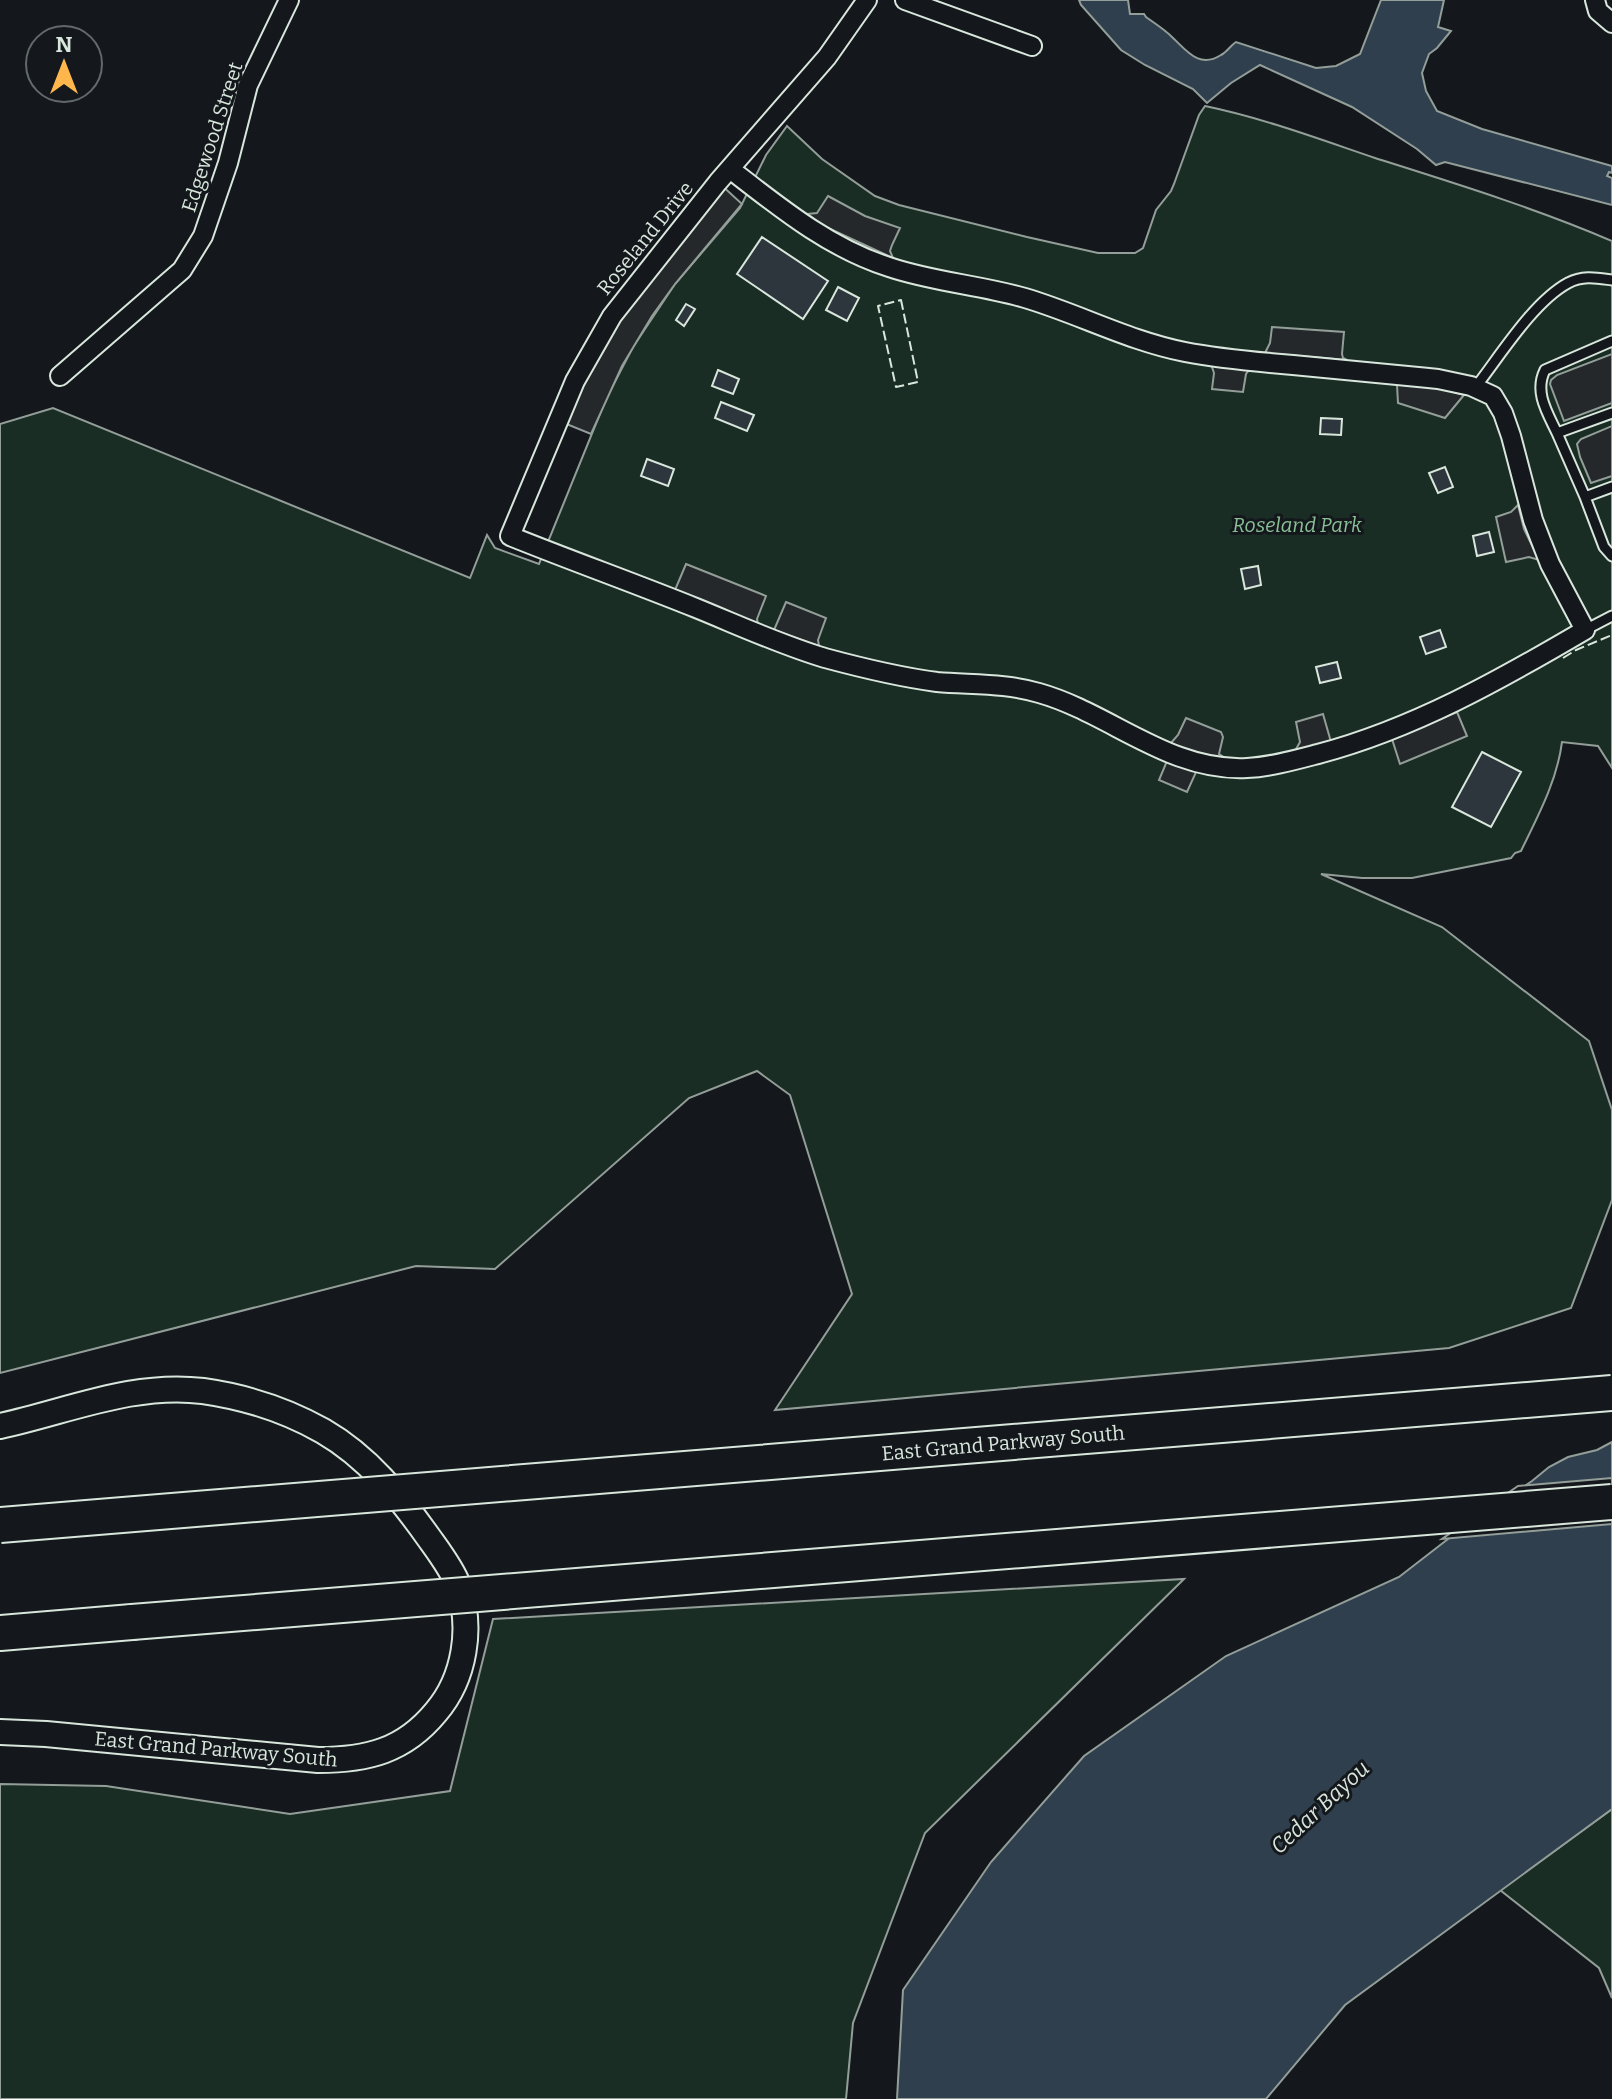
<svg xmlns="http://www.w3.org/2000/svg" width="1612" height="2099" font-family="Bitter,serif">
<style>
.green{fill:#1a2d24;stroke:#939e99;stroke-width:2}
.parking{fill:#24282b;stroke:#939e99;stroke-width:2}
.water{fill:#2f3f4d;stroke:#939e99;stroke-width:2}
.pier{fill:#14181c;stroke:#939e99;stroke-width:2}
.building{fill:#2c363c;stroke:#d8e6dc;stroke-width:2}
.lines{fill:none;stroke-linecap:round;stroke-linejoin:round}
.service-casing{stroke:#d8e6dc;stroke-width:13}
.minor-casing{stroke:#d8e6dc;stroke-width:22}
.tertiary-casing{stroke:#d8e6dc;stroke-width:28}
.motorway-casing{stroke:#d8e6dc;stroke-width:38}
.service{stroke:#14181c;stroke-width:9}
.minor{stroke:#14181c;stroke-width:18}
.tertiary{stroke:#14181c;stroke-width:24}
.motorway{stroke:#14181c;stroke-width:34}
.motorway-bridge-casing{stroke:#d8e6dc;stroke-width:38;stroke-linecap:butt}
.motorway-bridge{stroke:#14181c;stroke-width:34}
.fence{stroke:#d8e6dc;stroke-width:2;stroke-dasharray:10 4;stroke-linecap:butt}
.labels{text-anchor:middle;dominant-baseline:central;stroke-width:6;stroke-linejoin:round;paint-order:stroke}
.street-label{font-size:20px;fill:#d8e6dc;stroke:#14181c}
.park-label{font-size:20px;font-style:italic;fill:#8ac095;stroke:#14181c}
.water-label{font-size:22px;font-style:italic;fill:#d8e6dc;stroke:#14181c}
</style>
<rect width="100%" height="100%" fill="#14181c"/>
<!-- green -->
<path class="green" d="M 1205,106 C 1263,118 1319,139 1375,158 C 1454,183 1535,208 1612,241 L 1612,768 L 1598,746 L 1562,742 C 1557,781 1538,816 1521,851 L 1515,853 L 1511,858 L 1412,878 L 1362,878 L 1321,874 L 1442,927 L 1589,1041 L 1612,1110 L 1612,1200 L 1571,1308 L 1449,1348 L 775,1410 L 852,1294 L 790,1095 L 757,1071 L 689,1098 L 495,1269 L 416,1266 L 0,1373 L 0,424 L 53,408 L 470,578 L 487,535 L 495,548 L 539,564 L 606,399 L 633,347 L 675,284 L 740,208 L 766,155 L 787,126 L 822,159 L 875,196 L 899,205 L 1027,237 L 1098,253 L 1135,253 L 1143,248 L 1156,210 L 1171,191 L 1174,184 L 1199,115 Z
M 1184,1579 L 925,1833 L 853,2023 L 846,2099 L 0,2099 L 0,1784 L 106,1786 L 290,1814 L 450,1791 L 493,1619 Z
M 1612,1809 L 1612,1998 L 1599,1968 L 1500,1890 Z"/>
<!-- parking -->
<path class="parking" d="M 718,182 L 742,204 L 675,284 L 652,316 L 622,366 L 591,434 L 559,421 L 575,381 Z
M 828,196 L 865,216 L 900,228 L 892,245 L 890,251 L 893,258 L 826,227 L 807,214 L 817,213 Z
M 1272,327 L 1344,332 L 1342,354 L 1343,358 L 1347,360 L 1265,353 L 1270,343 Z
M 1612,354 L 1612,403 L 1564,421 L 1550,384 L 1551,380 L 1557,375 Z
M 1211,364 L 1250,369 L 1246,374 L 1243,392 L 1212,389 L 1214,373 Z
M 1394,381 L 1436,387 L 1464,395 L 1445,418 L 1398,403 L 1397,385 Z
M 1612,426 L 1612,476 L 1591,483 L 1580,457 L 1577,444 L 1581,439 Z
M 1518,505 L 1524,529 L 1539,560 L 1529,557 L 1506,562 L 1496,517 L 1511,512 Z
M 686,564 L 766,596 L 757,619 L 758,624 L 675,590 Z
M 786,602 L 826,618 L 818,640 L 819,646 L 774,630 Z
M 1457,712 L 1467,736 L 1400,764 L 1392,739 Z
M 1323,714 L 1331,742 L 1295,751 L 1300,742 L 1296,722 Z
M 1186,718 L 1221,732 L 1223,737 L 1219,754 L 1227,759 L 1212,757 L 1170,744 L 1178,735 Z
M 1167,761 L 1197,770 L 1187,792 L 1159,780 Z"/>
<!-- water -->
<path class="water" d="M 1079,0 L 1128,0 L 1130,14 L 1144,14 L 1146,17 C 1154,23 1164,29 1172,37 C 1187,51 1199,69 1221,55 C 1227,52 1230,46 1236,42 L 1316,68 L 1336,66 L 1360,54 L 1381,0 L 1444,0 L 1438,27 L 1451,31 L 1437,48 L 1429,54 L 1422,73 L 1426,91 L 1437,111 L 1482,129 L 1612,166 L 1612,173 L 1609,172 L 1607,176 L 1612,178 L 1612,205 L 1445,162 L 1436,165 L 1417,149 L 1352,107 L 1260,65 L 1231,83 L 1207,103 L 1193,89 L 1145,65 L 1121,50 L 1081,5 Z
M 1612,1442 L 1612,1809 L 1345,2005 L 1266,2099 L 897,2099 L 903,1990 L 991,1862 L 1084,1756 L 1226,1656 L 1399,1577 L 1448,1539 L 1532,1481 L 1549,1467 L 1568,1457 L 1597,1450 Z"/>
<!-- pier -->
<path class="pier" d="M 1612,1478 L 1612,1524 L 1442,1539 L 1518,1486 Z"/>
<!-- building -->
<path class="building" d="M 762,237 L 828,281 L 803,319 L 737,274 Z
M 838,287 L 859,298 L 847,321 L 826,310 Z
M 686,304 L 695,309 L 684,326 L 676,320 Z
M 718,370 L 739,379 L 733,394 L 712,386 Z
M 721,402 L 754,415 L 747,431 L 715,418 Z
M 1321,418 L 1342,419 L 1341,435 L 1320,434 Z
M 647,459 L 674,469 L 668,486 L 641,476 Z
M 1445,467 L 1453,487 L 1438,493 L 1429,473 Z
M 1489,532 L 1494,552 L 1477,556 L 1473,536 Z
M 1258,566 L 1261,585 L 1245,589 L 1241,569 Z
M 1440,630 L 1446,647 L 1426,654 L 1420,637 Z
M 1337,662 L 1341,678 L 1320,683 L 1316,667 Z
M 1482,752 L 1521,772 L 1491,827 L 1452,807 Z"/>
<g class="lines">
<!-- service casing -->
<g class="service-casing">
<path id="service" d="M 1612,341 L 1545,370 C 1534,392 1547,412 1557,433 L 1612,413
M 1475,388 C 1500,356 1533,302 1568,283 C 1583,275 1597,278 1612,280
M 1557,433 L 1585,497
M 1612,487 L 1585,497 L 1604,547 L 1612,556
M 1585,630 L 1612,616"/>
</g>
<!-- minor casing -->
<g class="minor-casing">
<path id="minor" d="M 905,0 L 1032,46
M 1595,0 L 1598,11 L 1612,23
M 730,169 C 779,207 829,248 889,267 C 933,282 980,285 1025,298 C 1079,314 1129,341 1185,352 C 1221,359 1257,362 1293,365 C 1342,370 1390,374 1438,379 L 1471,386 L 1493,396 L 1503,413 L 1511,436 L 1533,520 L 1550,564 L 1585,630 C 1500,680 1413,729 1318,754 C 1295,760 1270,767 1247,768 C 1169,772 1110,713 1039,693 C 1006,683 971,685 937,682 C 899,677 862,668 825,658 C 781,645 738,625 696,608 C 634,583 572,561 510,536 L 575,381 L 612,316 L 718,182 L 827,57 L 867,0
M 60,376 L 182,270 L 203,236 L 228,163 L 248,85 L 289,0"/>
</g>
<!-- tertiary casing -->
<g class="tertiary-casing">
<path id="tertiary" d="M 0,1426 C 66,1412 133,1382 203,1391 C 245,1397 286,1410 323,1431 C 368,1457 400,1497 429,1538 C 439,1552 452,1569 458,1585 C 473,1627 465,1678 436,1712 C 404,1751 367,1760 318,1760 L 46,1734 L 0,1732"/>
</g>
<!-- motorway casing -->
<g class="motorway-casing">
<path id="motorway" d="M 0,1633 L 132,1622"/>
</g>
<!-- service -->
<use href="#service" class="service"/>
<!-- minor -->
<use href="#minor" class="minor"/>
<!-- tertiary -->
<use href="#tertiary" class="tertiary"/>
<!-- motorway -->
<use href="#motorway" class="motorway"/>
<!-- motorway-bridge casing -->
<g class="motorway-bridge-casing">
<path id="motorway-bridge" d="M 0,1525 L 1612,1393
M 132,1622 L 1612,1502"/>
</g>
<!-- motorway-bridge -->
<use href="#motorway-bridge" class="motorway-bridge"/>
<!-- fence -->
<path class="fence" d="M 901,300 L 918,382 L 896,387 L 878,306 Z
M 1563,658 L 1576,650 L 1612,635"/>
</g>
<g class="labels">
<!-- street labels -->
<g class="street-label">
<text transform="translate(212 137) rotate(-72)">Edgewood Street</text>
<text transform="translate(645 238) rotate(-51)">Roseland Drive</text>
<text transform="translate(1003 1443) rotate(-5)">East Grand Parkway South</text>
<text transform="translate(216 1749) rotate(5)">East Grand Parkway South</text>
</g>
<!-- park labels -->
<g class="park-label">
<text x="1297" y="525">Roseland Park</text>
</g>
<!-- water labels -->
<g class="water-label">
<text transform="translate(1320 1807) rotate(-43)">Cedar Bayou</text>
</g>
</g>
<!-- north arrow -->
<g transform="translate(64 64)"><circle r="38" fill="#14181c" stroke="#626a69" stroke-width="2"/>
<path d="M0-6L14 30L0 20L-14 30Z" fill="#ffb74d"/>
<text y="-12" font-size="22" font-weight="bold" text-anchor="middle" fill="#d8e6dc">N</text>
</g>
</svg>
